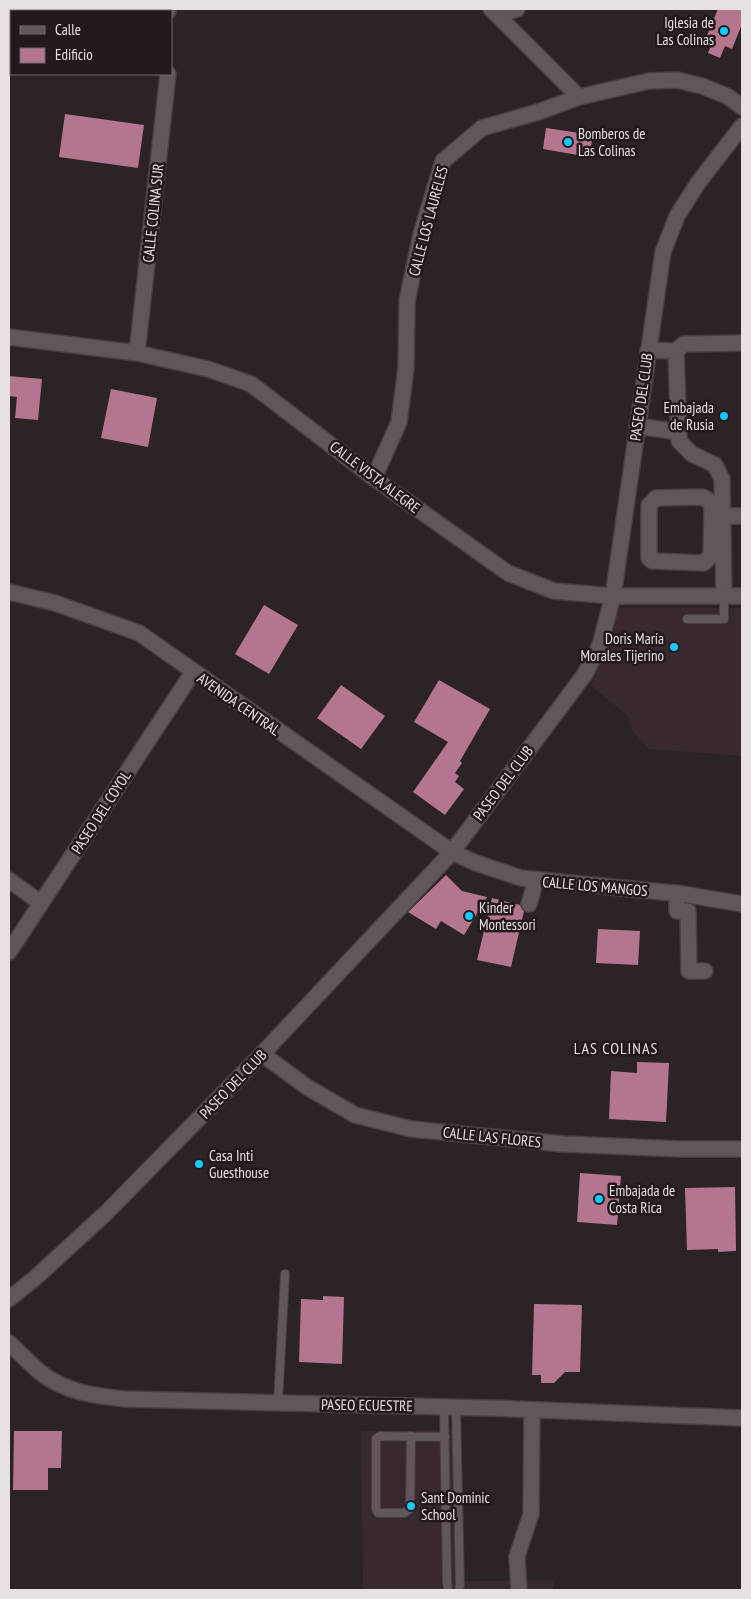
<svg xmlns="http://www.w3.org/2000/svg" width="751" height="1599" font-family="'PT Sans Narrow',sans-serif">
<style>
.built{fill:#38292e}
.building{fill:#b4768e}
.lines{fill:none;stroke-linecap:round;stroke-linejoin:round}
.lane-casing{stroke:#473f42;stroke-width:10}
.street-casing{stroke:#473f42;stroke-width:18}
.secondary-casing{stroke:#473f42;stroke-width:18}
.lane{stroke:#61575a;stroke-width:8}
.street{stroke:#61575a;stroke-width:15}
.secondary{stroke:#61575a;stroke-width:15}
.poi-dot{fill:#16cafb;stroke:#22191c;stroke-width:2}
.labels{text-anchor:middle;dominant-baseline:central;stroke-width:5;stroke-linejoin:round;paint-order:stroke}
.poi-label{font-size:15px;fill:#e8e1e3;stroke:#22191c;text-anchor:start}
.street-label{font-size:15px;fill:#e8e1e3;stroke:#22191c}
.neighbourhood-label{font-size:16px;letter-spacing:1px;fill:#e8e1e3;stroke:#22191c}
</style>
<rect width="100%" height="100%" fill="#2b2326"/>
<!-- built -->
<path class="built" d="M 620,608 L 742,608 L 742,756 L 649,749 L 632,730 L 627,715 L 591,686 Z
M 459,1430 L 462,1581 L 553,1580 L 553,1590 L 363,1590 L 361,1431 Z"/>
<!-- building -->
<path class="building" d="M 718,9 L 742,9 L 742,24 L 732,49 L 725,46 L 720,58 L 708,53 L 713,41 L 706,38 Z
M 65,114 L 144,125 L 138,168 L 59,157 Z
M 546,128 L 593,135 L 589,157 L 543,149 Z
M 9,376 L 42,379 L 38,420 L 15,418 L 17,397 L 9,396 Z
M 111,389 L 157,398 L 148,447 L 101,438 Z
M 264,605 L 298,625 L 269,674 L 235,654 Z
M 439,680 L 490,709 L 460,761 L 462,763 L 455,773 L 459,776 L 455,782 L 464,789 L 445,815 L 413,792 L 448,742 L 414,722 Z
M 341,685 L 385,716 L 361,749 L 317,718 Z
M 446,875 L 462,891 L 487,897 L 464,935 L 441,921 L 436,929 L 408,912 Z
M 492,898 L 520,905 L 524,911 L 511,967 L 477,960 Z
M 598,929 L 640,931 L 638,965 L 596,963 Z
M 637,1062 L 669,1063 L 666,1122 L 609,1119 L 611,1071 L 637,1073 Z
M 580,1173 L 621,1176 L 617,1225 L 577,1222 Z
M 735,1187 L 736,1251 L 718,1252 L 718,1249 L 687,1250 L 685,1188 Z
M 323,1296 L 344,1297 L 342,1364 L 299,1362 L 301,1299 L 323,1300 Z
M 534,1304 L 582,1305 L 580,1372 L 565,1372 L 554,1383 L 541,1383 L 541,1375 L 532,1375 Z
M 14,1431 L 62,1431 L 61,1468 L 48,1468 L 48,1490 L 13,1490 Z"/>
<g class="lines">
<!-- lane casing -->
<g class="lane-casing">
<path id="lane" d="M 687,619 L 724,619 L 724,596
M 278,1402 L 285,1274
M 444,1407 L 447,1582 L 448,1590
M 456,1407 L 460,1585 L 459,1590
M 411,1436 L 410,1509 L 404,1513 L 378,1513 L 376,1509 L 376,1439 L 380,1436 L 445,1437"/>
</g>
<!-- street casing -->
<g class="street-casing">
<path id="street" d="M 167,9 L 168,11
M 491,9 L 579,97
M 498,15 L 517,9
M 9,337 L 137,353 L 208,369 L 251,384 L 374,478 L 508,573 L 554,591 L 613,596
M 648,350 L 676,351 L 684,344 L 742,343
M 676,351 L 679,441 L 692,454 L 715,465 L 722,479 L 724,596
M 137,353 L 168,74
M 637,426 L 679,432
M 374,478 L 399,422 L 406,368 L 407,301 L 421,234 L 443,161 L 482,128 L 538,112 L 579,97 L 649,81 L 677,80 L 702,86 L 727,96 L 742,107
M 703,497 L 709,501 L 712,506 L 711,555 L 704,563 L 652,561 L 649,558 L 649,505 L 656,498 Z
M 713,516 L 742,516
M 9,592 L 55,603 L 139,633 L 452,852
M 9,880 L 41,903
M 677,893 L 677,911 L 688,911 L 689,971 L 705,971
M 529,904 L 536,880
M 9,952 L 193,672
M 262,1054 L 307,1087 L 355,1115 L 411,1129 L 563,1144 L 681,1149 L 742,1149
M 519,1590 L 517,1556 L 531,1514 L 532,1410"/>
</g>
<!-- secondary casing -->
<g class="secondary-casing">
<path id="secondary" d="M 613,596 L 742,596
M 452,852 L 476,863 L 521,878 L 683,894 L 742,904
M 9,1299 L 34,1279 L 106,1213 L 262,1054 L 452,852 L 585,674 L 600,645 L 613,596 L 663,252 L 677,216 L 698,183 L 742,126
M 9,1343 C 19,1352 29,1363 40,1372 C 64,1392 95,1396 125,1399 L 488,1408 L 742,1418"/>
</g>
<!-- lane -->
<use href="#lane" class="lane"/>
<!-- street -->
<use href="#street" class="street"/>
<!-- secondary -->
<use href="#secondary" class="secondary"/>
</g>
<!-- markers -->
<g class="poi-dot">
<circle cx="724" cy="31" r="5"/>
<circle cx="568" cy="142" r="5"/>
<circle cx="724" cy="416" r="5"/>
<circle cx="674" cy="647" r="5"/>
<circle cx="469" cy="916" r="5"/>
<circle cx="199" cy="1164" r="5"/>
<circle cx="599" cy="1199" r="5"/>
<circle cx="411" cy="1506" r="5"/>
</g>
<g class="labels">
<!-- poi labels -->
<g class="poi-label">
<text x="714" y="22" text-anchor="end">Iglesia de<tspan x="714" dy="17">Las Colinas</tspan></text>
<text x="578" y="133">Bomberos de<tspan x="578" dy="17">Las Colinas</tspan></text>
<text x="714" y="407" text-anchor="end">Embajada<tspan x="714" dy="17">de Rusia</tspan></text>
<text x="664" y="638" text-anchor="end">Doris María<tspan x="664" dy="17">Morales Tijerino</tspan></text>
<text x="479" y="907">Kinder<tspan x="479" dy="17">Montessori</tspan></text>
<text x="209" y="1155">Casa Inti<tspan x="209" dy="17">Guesthouse</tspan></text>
<text x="609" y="1190">Embajada de<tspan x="609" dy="17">Costa Rica</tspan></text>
<text x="421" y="1497">Sant Dominic<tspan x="421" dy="17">School</tspan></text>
</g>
<!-- street labels -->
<g class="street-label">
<text transform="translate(153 213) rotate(-84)">CALLE COLINA SUR</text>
<text transform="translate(428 221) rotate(-75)">CALLE LOS LAURELES</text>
<text transform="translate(641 397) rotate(-82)">PASEO DEL CLUB</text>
<text transform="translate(375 477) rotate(37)">CALLE VISTA ALEGRE</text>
<text transform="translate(239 704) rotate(35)">AVENIDA CENTRAL</text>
<text transform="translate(503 783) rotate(-53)">PASEO DEL CLUB</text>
<text transform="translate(101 812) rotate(-57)">PASEO DEL COYOL</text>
<text transform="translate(595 886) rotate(5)">CALLE LOS MANGOS</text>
<text transform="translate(233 1084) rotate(-46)">PASEO DEL CLUB</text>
<text transform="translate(492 1137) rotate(6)">CALLE LAS FLORES</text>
<text transform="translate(367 1405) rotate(1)">PASEO ECUESTRE</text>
</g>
<!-- neighbourhood labels -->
<g class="neighbourhood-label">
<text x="616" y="1048">LAS COLINAS</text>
</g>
</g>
<!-- border -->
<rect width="751" height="1599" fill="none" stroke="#e8e1e3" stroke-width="20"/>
<!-- legend -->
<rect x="10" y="10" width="162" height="65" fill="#22191c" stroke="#71696c"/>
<rect x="20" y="26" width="25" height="8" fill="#61575a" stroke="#71696c"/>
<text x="55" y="35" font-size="15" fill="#e8e1e3">Calle</text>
<rect x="20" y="48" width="25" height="15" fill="#b4768e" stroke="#71696c"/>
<text x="55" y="60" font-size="15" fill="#e8e1e3">Edificio</text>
</svg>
